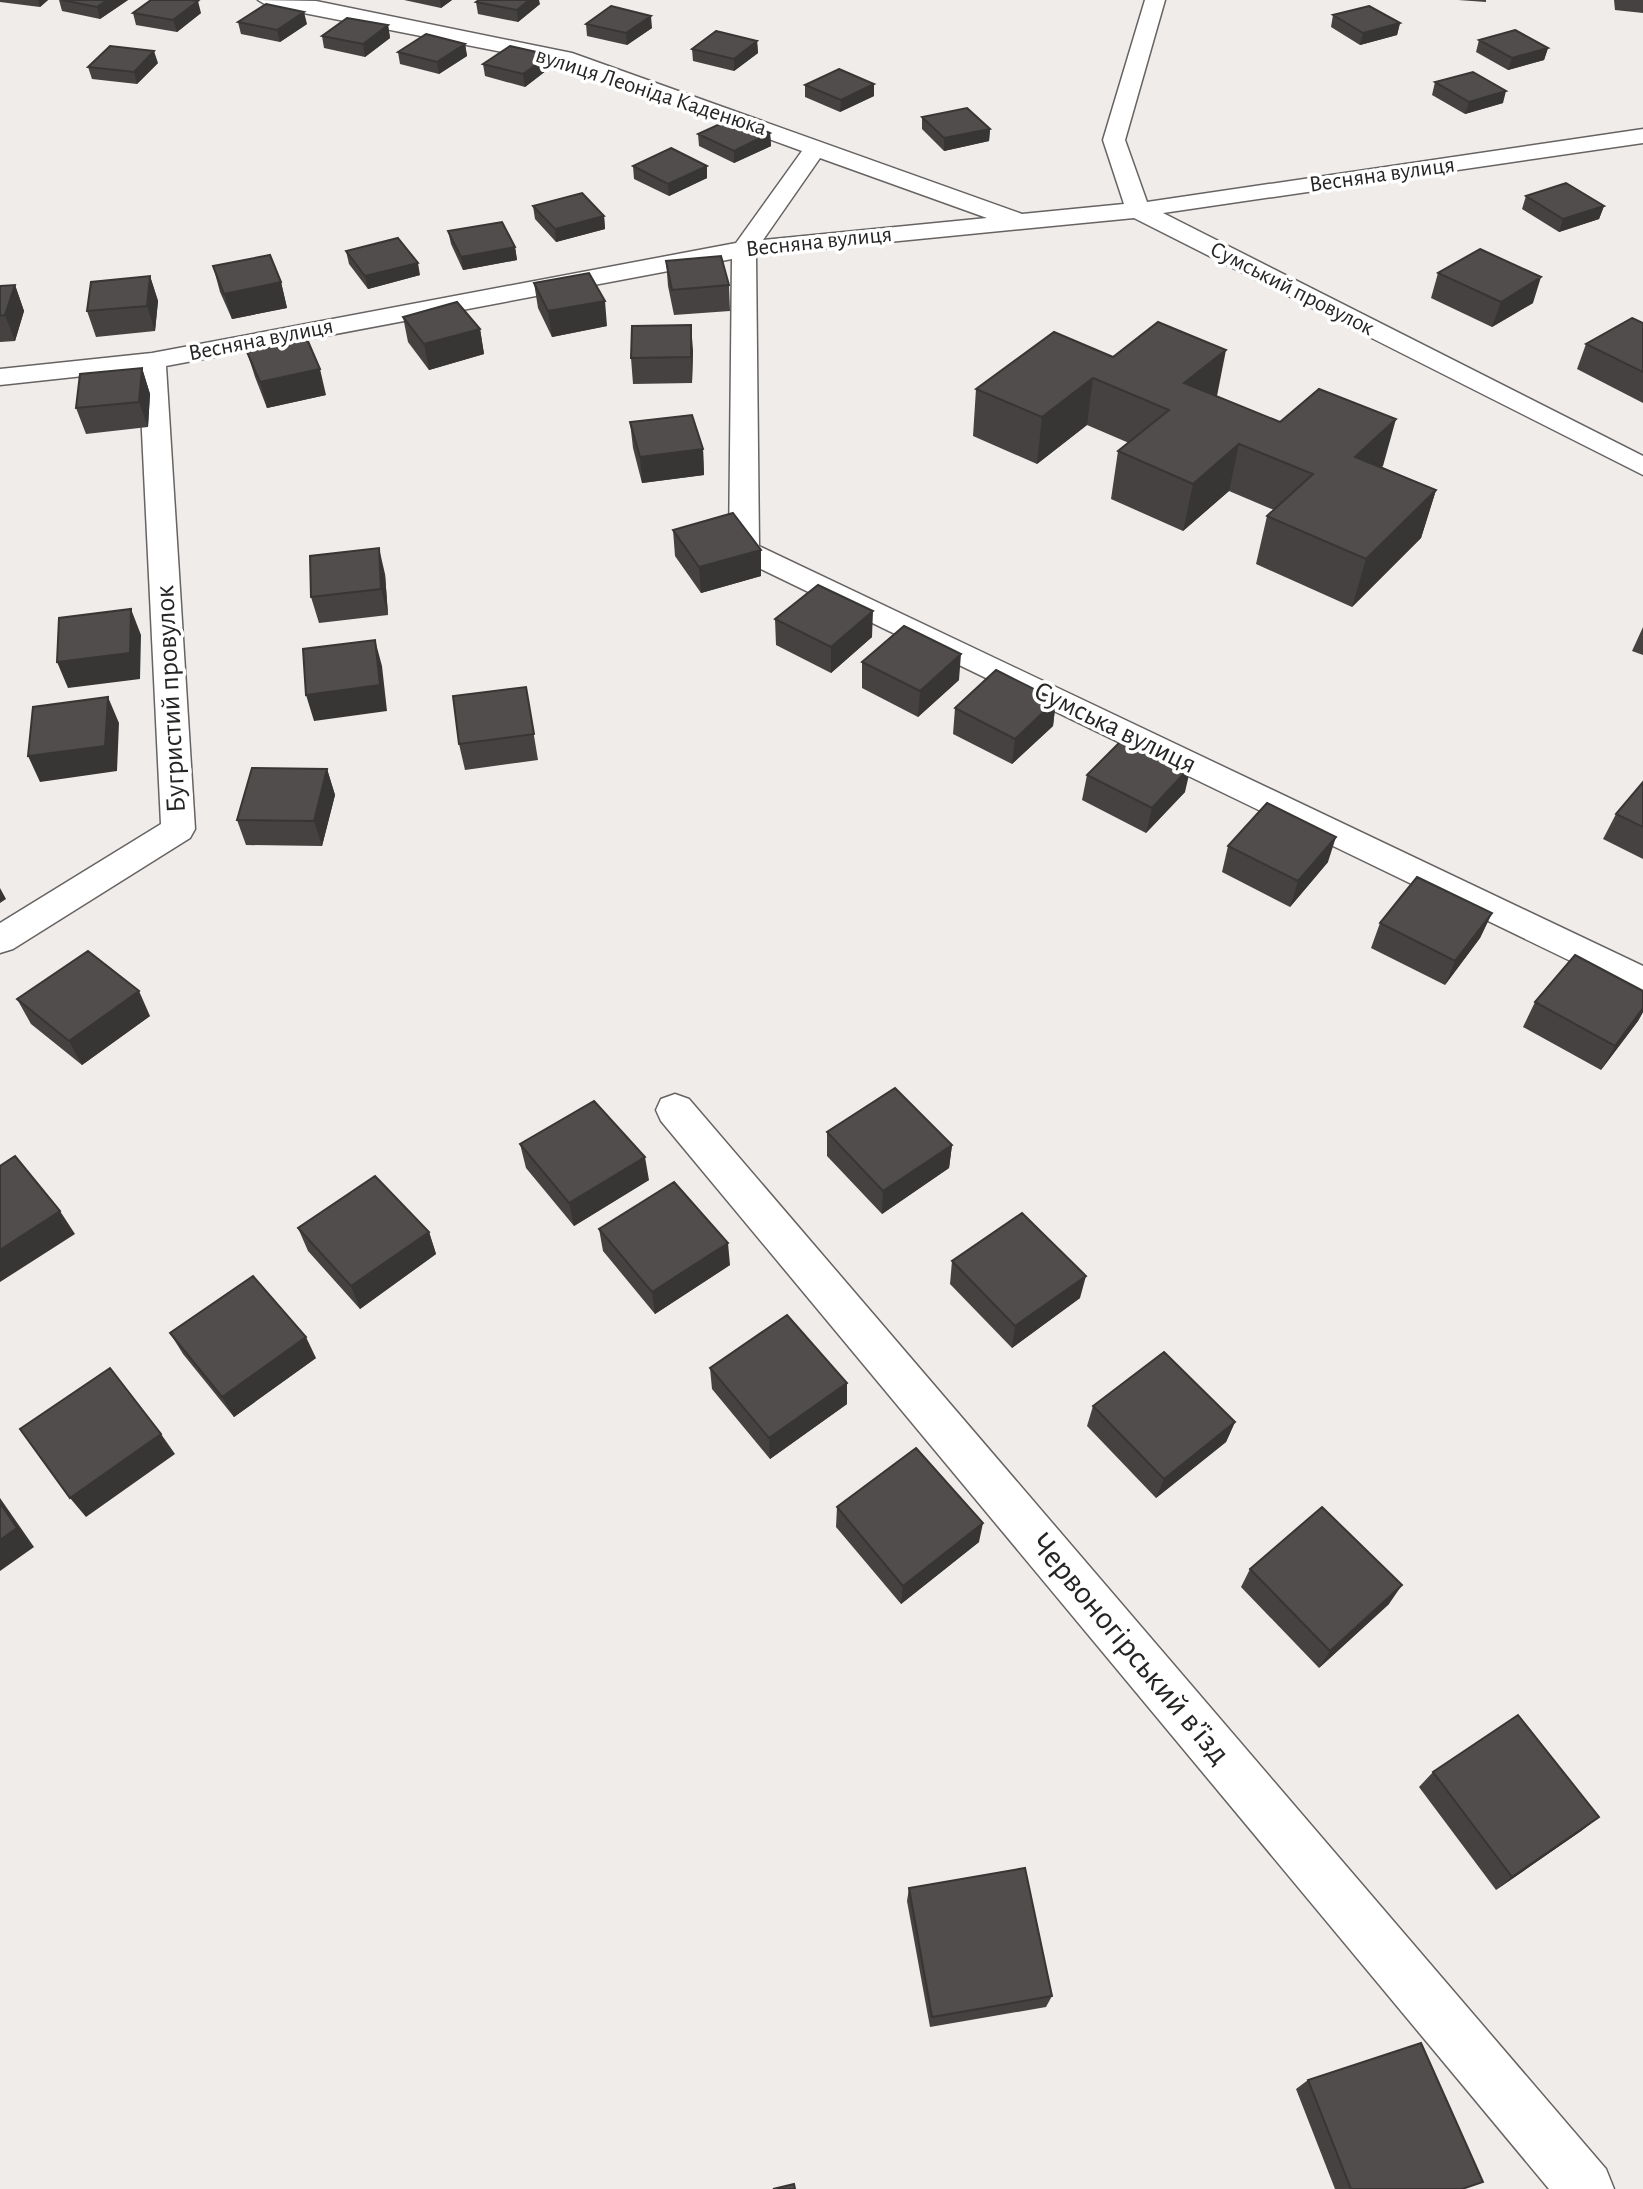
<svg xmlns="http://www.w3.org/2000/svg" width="1643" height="2189" font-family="'Alegreya Sans',sans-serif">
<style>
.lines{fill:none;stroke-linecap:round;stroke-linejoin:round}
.street-casing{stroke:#666362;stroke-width:3}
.street{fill:#fff;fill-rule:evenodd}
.wall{fill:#454241}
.shaded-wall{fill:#383635}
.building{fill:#504d4c;stroke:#383635;stroke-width:2}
.labels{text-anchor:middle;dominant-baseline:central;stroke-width:7;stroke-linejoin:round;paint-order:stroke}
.far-street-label{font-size:23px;fill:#262524;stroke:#fff}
.street-label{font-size:28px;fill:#262524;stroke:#fff}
.near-street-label{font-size:33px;fill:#262524;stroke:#fff}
</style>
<rect width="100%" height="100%" fill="#f0ecea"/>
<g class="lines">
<!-- street casing -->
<g class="street-casing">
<path id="street" d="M 258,0 L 316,1 L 572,53 L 1022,214 L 1124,204 L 1103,140 L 1145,0 L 1165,0 L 1125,140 L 1147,202 L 1643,129 L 1643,143 L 1163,213 L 1643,456 L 1643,475 L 1134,218 L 756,255 L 759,546 L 1643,966 L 1643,996 L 734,556 L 729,550 L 732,259 L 166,366 L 195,829 L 190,838 L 13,949 L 0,953 L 0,923 L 161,824 L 139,370 L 0,385 L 0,369 L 152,353 L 736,243 L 802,151 L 559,63 L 268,6 ZM 820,158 L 987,218 L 763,240 Z
M 675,1094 L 689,1099 L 1606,2169 L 1614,2189 L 1549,2189 L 661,1121 L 656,1110 L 661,1099 Z"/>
</g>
<!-- street -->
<use href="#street" class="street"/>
</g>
<!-- wall -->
<path class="wall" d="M 0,0 L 48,0 L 40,7 L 0,2 Z
M 59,0 L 128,0 L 100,19 L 62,11 Z
M 404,0 L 452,0 L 441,8 Z
M 1458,0 L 1486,0 L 1486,2 Z
M 1614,0 L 1643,0 L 1643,13 L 1615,10 Z
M 476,2 L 540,4 L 518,22 L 478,14 Z
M 133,13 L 201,13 L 177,32 L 136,25 Z
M 1333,15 L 1400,23 L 1397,35 L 1360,45 L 1331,27 Z
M 238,22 L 307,24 L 280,42 L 241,34 Z
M 586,24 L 652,28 L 627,45 L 587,36 Z
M 388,25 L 390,38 L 365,57 L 324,48 L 322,36 Z
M 1479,40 L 1548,48 L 1544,60 L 1508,70 L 1476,52 Z
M 757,41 L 758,53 L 734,71 L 693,61 L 692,49 Z
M 465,44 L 467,56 L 439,74 L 400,64 L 398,52 Z
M 158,63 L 137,84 L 92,79 L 88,67 Z
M 483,64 L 551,67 L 525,87 L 485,76 Z
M 1435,82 L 1503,103 L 1465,114 L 1432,95 Z
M 874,84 L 874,96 L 840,112 L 805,97 L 805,85 Z
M 922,117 L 990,129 L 989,141 L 944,151 L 922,129 Z
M 770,133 L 771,146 L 734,163 L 699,146 L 698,134 Z
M 633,166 L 707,166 L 707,178 L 669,196 L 634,179 Z
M 1526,196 L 1604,206 L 1599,219 L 1559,232 L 1522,209 Z
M 533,206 L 604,216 L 605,229 L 556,242 L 535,219 Z
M 448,231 L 515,247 L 517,260 L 463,270 L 451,244 Z
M 346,251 L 420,275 L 368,289 L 349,264 Z
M 666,261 L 729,285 L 730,311 L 674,315 L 668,286 Z
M 213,266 L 281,282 L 287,308 L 232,319 L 220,292 Z
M 1438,273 L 1533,303 L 1492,327 L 1431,298 Z
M 150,276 L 158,301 L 155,331 L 96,337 L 87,311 Z
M 534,283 L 607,326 L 552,337 L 538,308 Z
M 15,285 L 24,311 L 15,341 L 0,342 L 0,286 Z
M 403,317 L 480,329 L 484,354 L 429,370 L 408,342 Z
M 1643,323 L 1643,403 L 1577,369 L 1586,344 Z
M 693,350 L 692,383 L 633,384 L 631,358 Z
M 247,352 L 326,395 L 267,408 L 255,377 Z
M 1113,357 L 1217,396 L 1436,490 L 1421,538 L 1352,607 L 1256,564 L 1267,516 L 1274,510 L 1229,491 L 1183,531 L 1111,499 L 1118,451 L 1129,443 L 1087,425 L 1037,464 L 973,436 L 976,389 Z
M 142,368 L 150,394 L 148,427 L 86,434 L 76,408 Z
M 630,422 L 703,449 L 704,475 L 642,483 L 633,448 Z
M 673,530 L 761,550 L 761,576 L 701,593 L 675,556 Z
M 385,574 L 388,615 L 319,623 L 311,597 Z
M 775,619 L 872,637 L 831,673 L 776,645 Z
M 1643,627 L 1643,655 L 1632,651 Z
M 862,662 L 959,680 L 918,717 L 862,688 Z
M 526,687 L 538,760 L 465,770 L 459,744 Z
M 1056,700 L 1053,726 L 1012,764 L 953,734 L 955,708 Z
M 327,769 L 335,795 L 322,846 L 246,845 L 237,820 Z
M 1087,775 L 1185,792 L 1146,833 L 1082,800 Z
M 1643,782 L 1643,859 L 1603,839 L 1616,814 Z
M 1228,846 L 1328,862 L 1290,907 L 1222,872 Z
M 1492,913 L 1480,938 L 1445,985 L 1371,948 L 1380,923 Z
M 1643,991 L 1643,1012 L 1638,1021 L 1601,1070 L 1523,1027 L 1535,1002 Z
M 17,999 L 150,1016 L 82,1065 L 31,1024 Z
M 827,1132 L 952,1145 L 949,1168 L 882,1214 L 827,1156 Z
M 520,1144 L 649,1180 L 574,1226 L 526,1168 Z
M 298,1228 L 429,1232 L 436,1254 L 360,1309 L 308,1251 Z
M 599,1229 L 730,1265 L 655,1314 L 603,1251 Z
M 952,1261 L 1080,1298 L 1012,1348 L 950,1284 Z
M 170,1333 L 316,1358 L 234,1417 L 183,1354 Z
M 710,1368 L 847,1404 L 770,1459 L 712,1389 Z
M 1093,1406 L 1235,1422 L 1226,1442 L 1156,1498 L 1087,1426 Z
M 837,1507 L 979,1542 L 901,1604 L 836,1527 Z
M 1250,1569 L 1389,1604 L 1319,1668 L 1241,1587 Z
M 1433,1772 L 1599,1817 L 1581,1831 L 1496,1890 L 1419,1787 Z
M 909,1888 L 1052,1996 L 1046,2007 L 930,2027 L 907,1901 Z
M 1308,2080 L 1462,2189 L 1335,2189 L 1296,2089 Z"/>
<!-- shaded-wall -->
<path class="shaded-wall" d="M 38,0 L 48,0 L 40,7 Z
M 107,0 L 128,0 L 100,19 L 97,7 Z
M 440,0 L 452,0 L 441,8 Z
M 529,0 L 539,0 L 540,4 L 518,22 L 517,10 Z
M 198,1 L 201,13 L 177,32 L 173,20 Z
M 304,12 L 307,24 L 280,42 L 277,30 Z
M 651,16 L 652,28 L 627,45 L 626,33 Z
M 1400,23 L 1397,35 L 1360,45 L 1363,33 Z
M 388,25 L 390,38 L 365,57 L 363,44 Z
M 757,41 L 758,53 L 734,71 L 734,59 Z
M 465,44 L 467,56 L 439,74 L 437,62 Z
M 1548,48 L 1544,60 L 1508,70 L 1512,58 Z
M 154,51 L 158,63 L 137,84 L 134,72 Z
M 550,55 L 551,67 L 525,87 L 523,74 Z
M 874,84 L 874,96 L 840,112 L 841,100 Z
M 1506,91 L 1503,103 L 1465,114 L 1469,102 Z
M 990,129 L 989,141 L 944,151 L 944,138 Z
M 770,133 L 771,146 L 734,163 L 734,151 Z
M 707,166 L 707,178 L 669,196 L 668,184 Z
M 1604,206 L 1599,219 L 1559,232 L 1563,219 Z
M 604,216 L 605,229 L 556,242 L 555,229 Z
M 515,247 L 517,260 L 463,270 L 461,257 Z
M 418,263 L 420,275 L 368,289 L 365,276 Z
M 150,276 L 158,301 L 155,331 L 147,306 Z
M 1541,277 L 1533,303 L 1492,327 L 1501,302 Z
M 281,282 L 287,308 L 232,319 L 224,294 Z
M 15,285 L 24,311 L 15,341 L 5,315 Z
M 605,301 L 607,326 L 552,337 L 548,311 Z
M 691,325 L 693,350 L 692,383 L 691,357 Z
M 480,329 L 484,354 L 429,370 L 424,344 Z
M 1226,350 L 1217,396 L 1184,383 Z
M 142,368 L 150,394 L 148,427 L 139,402 Z
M 320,369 L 326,395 L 267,408 L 260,382 Z
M 1093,378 L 1087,425 L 1037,464 L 1042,417 Z
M 1396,419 L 1383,466 L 1342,504 L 1355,457 Z
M 1239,444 L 1229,491 L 1183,531 L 1193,484 Z
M 703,449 L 704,475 L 642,483 L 640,457 Z
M 1436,490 L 1421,538 L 1352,607 L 1366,559 Z
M 379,548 L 385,574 L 388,615 L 381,589 Z
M 761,550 L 761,576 L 701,593 L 699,567 Z
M 131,609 L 141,635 L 140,679 L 68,688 L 57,662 Z
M 873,611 L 872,637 L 831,673 L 831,647 Z
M 375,640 L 382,666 L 387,711 L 314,721 L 306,695 Z
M 961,654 L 959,680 L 918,717 L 920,691 Z
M 108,697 L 119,723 L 117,771 L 40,782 L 28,756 Z
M 1056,700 L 1053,726 L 1012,764 L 1015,739 Z
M 1191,766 L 1185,792 L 1146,833 L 1152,808 Z
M 327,769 L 335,795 L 322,846 L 314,821 Z
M 1336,837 L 1328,862 L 1290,907 L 1298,881 Z
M 0,888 L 6,899 L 0,903 Z
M 1492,913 L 1480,938 L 1445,985 L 1455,961 Z
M 139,991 L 150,1016 L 82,1065 L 69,1041 Z
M 1643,1008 L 1643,1012 L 1638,1021 L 1601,1070 L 1615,1046 Z
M 952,1145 L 949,1168 L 882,1214 L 883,1191 Z
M 645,1157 L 649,1180 L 574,1226 L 569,1203 Z
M 60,1211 L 75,1234 L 0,1282 L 0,1250 Z
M 429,1232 L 436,1254 L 360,1309 L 351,1286 Z
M 728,1243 L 730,1265 L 655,1314 L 652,1292 Z
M 1086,1276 L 1080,1298 L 1012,1348 L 1015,1326 Z
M 306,1337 L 316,1358 L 234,1417 L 222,1397 Z
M 847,1383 L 847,1404 L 770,1459 L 769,1438 Z
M 1235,1422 L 1226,1442 L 1156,1498 L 1164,1479 Z
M 161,1434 L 175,1454 L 86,1517 L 70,1498 Z
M 0,1498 L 34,1547 L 0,1571 Z
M 983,1523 L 979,1542 L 901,1604 L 903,1586 Z
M 1402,1585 L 1389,1604 L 1319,1668 L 1330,1651 Z
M 1599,1817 L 1581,1831 L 1496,1890 L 1512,1877 Z"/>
<!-- building -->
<path class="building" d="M 62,0 L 107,0 L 97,7 Z
M 151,0 L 191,0 L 198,1 L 173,20 L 133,13 Z
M 479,0 L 529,0 L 517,10 L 476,2 Z
M 266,4 L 304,12 L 277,30 L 238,22 Z
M 611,6 L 651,16 L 626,33 L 586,24 Z
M 1369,6 L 1400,23 L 1363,33 L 1333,15 Z
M 347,18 L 388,25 L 363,44 L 322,36 Z
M 1515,30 L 1548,48 L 1512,58 L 1479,40 Z
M 716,31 L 757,41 L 734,59 L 692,49 Z
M 426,34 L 465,44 L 437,62 L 398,52 Z
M 110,46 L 154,51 L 134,72 L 88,67 Z
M 510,46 L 550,55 L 523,74 L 483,64 Z
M 839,69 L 874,84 L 841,100 L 805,85 Z
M 1473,72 L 1506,91 L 1469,102 L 1435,82 Z
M 967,108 L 990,129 L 944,138 L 922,117 Z
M 735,117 L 770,133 L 734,151 L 698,134 Z
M 671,148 L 707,166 L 668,184 L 633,166 Z
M 1566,183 L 1604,206 L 1563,219 L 1526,196 Z
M 582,193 L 604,216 L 555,229 L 533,206 Z
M 502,222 L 515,247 L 461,257 L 448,231 Z
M 398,238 L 418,263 L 365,276 L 346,251 Z
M 1480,249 L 1541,277 L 1501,302 L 1438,273 Z
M 270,255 L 281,282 L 224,294 L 213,266 Z
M 721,256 L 729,285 L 672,290 L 666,261 Z
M 589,273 L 605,301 L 548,311 L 534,283 Z
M 150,276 L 147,306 L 87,311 L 91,282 Z
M 15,285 L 5,315 L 0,316 L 0,286 Z
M 457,302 L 480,329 L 424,344 L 403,317 Z
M 1632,318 L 1643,323 L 1643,372 L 1586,344 Z
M 1158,322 L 1226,350 L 1184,383 L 1280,422 L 1319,389 L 1396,419 L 1355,457 L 1436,490 L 1366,559 L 1267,516 L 1313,474 L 1239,444 L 1193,484 L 1118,451 L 1169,410 L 1093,378 L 1042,417 L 976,389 L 1054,332 L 1113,357 Z
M 691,325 L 691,357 L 631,358 L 632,326 Z
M 307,339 L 320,369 L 260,382 L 247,352 Z
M 142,368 L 139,402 L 76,408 L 80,374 Z
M 692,415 L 703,449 L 640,457 L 630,422 Z
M 733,513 L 761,550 L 699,567 L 673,530 Z
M 379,548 L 381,589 L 311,597 L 310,556 Z
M 818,585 L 873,611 L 831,647 L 775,619 Z
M 131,609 L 130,653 L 57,662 L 59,618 Z
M 904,626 L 961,654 L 920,691 L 862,662 Z
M 375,640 L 380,685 L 306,695 L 303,649 Z
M 996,670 L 1056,700 L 1015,739 L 955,708 Z
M 526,687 L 534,734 L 459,744 L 453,696 Z
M 108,697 L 105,746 L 28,756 L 33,707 Z
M 1127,735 L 1191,766 L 1152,808 L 1087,775 Z
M 252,768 L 327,769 L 314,821 L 237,820 Z
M 1643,782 L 1643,827 L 1616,814 Z
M 1267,803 L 1336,837 L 1298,881 L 1228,846 Z
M 1417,877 L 1492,913 L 1455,961 L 1380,923 Z
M 88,951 L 139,991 L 69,1041 L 17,999 Z
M 1575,955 L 1643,991 L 1643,1008 L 1615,1046 L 1535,1002 Z
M 895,1088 L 952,1145 L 883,1191 L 827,1132 Z
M 594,1101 L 645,1157 L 569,1203 L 520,1144 Z
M 15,1156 L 60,1211 L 0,1250 L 0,1166 Z
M 375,1176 L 429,1232 L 351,1286 L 298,1228 Z
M 674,1182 L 728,1243 L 652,1292 L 599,1229 Z
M 1022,1213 L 1086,1276 L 1015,1326 L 952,1261 Z
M 253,1276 L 306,1337 L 222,1397 L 170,1333 Z
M 787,1315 L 847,1383 L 769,1438 L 710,1368 Z
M 1164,1352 L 1235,1422 L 1164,1479 L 1093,1406 Z
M 110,1368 L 161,1434 L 70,1498 L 20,1429 Z
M 916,1448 L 983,1523 L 903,1586 L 837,1507 Z
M 0,1503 L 17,1528 L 0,1540 Z
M 1322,1507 L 1402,1585 L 1330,1651 L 1250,1569 Z
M 1518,1715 L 1599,1817 L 1512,1877 L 1433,1772 Z
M 1025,1868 L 1052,1996 L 932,2017 L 909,1888 Z
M 1421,2043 L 1483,2182 L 1462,2189 L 1351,2189 L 1308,2080 Z
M 794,2184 L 795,2189 L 773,2189 Z"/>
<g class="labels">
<!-- far-street labels -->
<g class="far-street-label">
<text transform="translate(651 92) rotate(18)">вулиця Леоніда Каденюка</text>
<text transform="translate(1382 175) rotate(-8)">Весняна вулиця</text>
<text transform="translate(819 242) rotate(-6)">Весняна вулиця</text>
<text transform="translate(1292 289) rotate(27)">Сумський провулок</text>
<text transform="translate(261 340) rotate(-11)">Весняна вулиця</text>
</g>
<!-- street labels -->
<g class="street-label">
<text transform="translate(171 699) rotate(-93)">Бугристий провулок</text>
<text transform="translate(1115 728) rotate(26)">Сумська вулиця</text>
</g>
<!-- near-street labels -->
<g class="near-street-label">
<text transform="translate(1130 1649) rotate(50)">Червоногірський в’їзд</text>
</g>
</g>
</svg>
